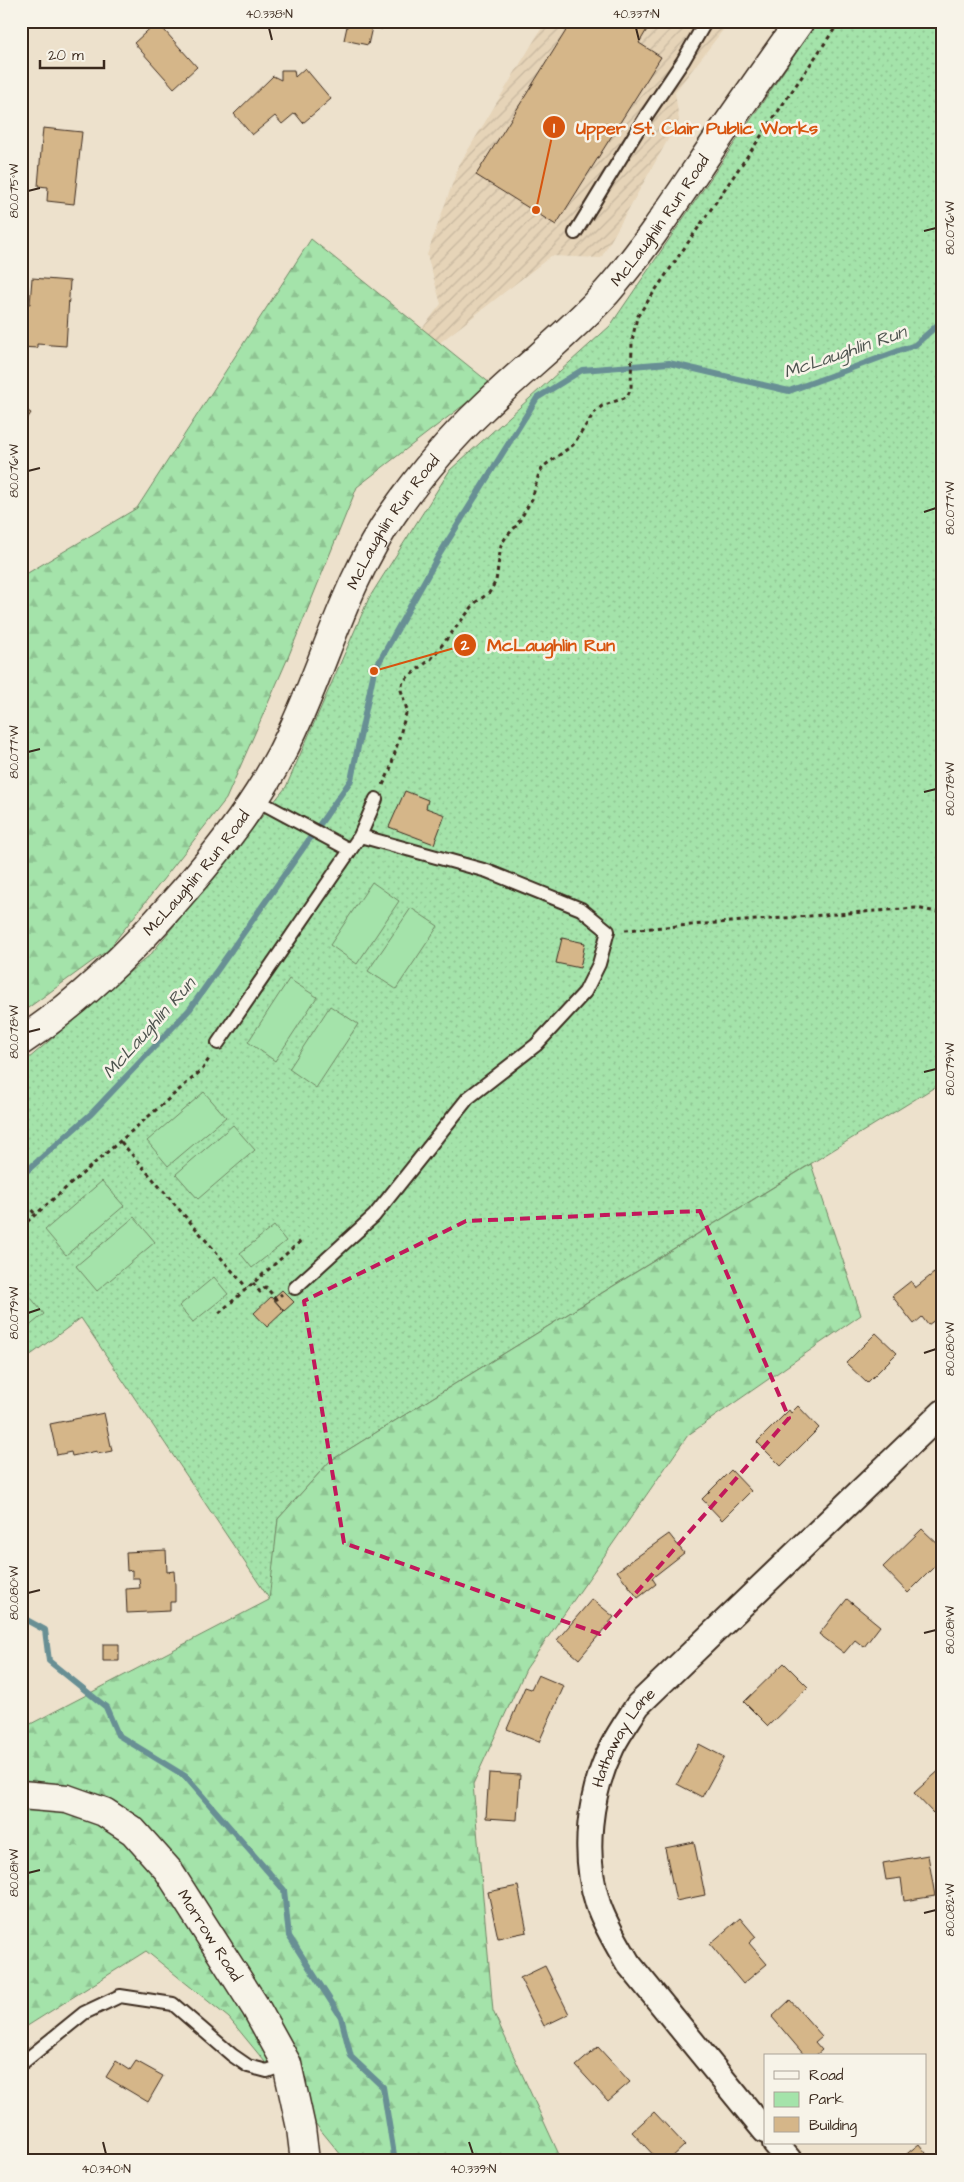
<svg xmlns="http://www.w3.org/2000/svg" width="964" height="2182" font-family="'Architects Daughter',sans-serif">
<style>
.industrial{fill:url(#industrial-furrows)}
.green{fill:url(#green-dots);stroke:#708664}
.forest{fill:url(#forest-firs);stroke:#708664}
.pitch{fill:#a4e3aa;stroke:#708664}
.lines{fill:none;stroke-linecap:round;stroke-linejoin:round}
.stream{stroke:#678f94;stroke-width:6}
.building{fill:#d5b689;stroke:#3b2a1e}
.lane-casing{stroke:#3b2a1e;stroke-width:16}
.street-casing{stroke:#3b2a1e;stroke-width:28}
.secondary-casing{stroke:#3b2a1e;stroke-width:31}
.path{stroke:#3b2a1e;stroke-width:3;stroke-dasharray:4 4;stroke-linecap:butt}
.lane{stroke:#f7f3e8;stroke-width:12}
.street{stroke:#f7f3e8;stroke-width:24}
.secondary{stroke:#f7f3e8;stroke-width:28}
.marked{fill:none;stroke:#c2185b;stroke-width:4;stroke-dasharray:10 6;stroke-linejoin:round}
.ticks{fill:none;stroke:#3b2a1e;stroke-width:2}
.labels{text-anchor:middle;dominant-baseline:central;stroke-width:5;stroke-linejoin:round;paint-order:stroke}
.street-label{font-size:16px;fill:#3b2a1e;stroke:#f7f3e8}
.water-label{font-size:18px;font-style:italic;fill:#4e544f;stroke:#f7f3e8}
.leader{fill:none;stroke:#d7540e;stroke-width:2}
.callout-dot{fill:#d7540e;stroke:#f7f3e8;stroke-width:2}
.mark-label{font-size:15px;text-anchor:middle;font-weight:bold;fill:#fff}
.callout-label{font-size:18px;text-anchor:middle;font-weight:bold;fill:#d7540e;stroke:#f7f3e8;stroke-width:5;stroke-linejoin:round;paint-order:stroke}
.neatline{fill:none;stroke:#3b2a1e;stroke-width:2}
.ticks-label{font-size:12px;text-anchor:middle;fill:#3b2a1e}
</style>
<defs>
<pattern id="industrial-furrows" width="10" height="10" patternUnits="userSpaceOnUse" patternTransform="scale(1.25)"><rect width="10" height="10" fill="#e6d4b8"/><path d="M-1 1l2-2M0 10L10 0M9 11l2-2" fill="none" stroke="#c6b69e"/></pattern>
<pattern id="green-dots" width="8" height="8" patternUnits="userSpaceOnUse" patternTransform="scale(1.25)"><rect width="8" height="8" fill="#a4e3aa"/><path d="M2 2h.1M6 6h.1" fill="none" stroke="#8ec392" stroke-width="1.8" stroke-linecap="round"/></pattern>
<pattern id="forest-firs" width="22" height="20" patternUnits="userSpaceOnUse" patternTransform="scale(1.25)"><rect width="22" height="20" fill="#a4e3aa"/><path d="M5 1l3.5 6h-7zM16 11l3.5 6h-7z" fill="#8ec392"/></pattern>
</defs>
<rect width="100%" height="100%" fill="#ede1cc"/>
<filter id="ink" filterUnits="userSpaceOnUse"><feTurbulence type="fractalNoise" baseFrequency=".02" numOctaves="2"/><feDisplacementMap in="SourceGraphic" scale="10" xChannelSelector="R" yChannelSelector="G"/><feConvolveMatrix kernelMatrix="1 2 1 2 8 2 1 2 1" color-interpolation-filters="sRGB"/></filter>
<g filter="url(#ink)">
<!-- industrial -->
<path class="industrial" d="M 546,21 L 730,21 L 675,92 L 679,120 L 601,258 L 551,256 L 433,348 L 418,334 L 441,304 L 427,255 L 459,165 Z"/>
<!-- green -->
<path class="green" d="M 818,21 L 943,21 L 943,1082 L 330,1461 L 278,1519 L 270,1600 L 81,1318 L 21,1362 L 21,1065 L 151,954 L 286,787 L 369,598 L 450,470 L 610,326 Z"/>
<!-- forest -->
<path class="forest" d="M 311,239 L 491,384 L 357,487 L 287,660 L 226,799 L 108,950 L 21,1013 L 21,577 L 137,508 Z
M 811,1164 L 861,1315 L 688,1435 L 526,1669 L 473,1784 L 493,2011 L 562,2161 L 346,2161 L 229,2018 L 146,1951 L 21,2030 L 21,1729 L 269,1600 L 278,1519 L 330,1461 Z"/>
<!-- pitch -->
<path class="pitch" d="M 372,882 L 399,901 L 357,964 L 330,945 Z
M 411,908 L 438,926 L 396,989 L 368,971 Z
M 289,979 L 317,997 L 275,1061 L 248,1042 Z
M 330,1006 L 358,1024 L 316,1088 L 289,1069 Z
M 204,1092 L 226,1117 L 168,1166 L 147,1141 Z
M 233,1125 L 255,1150 L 198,1199 L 176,1174 Z
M 102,1181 L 124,1206 L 66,1255 L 45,1230 Z
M 134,1217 L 155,1242 L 97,1291 L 76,1266 Z
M 274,1226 L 286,1241 L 252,1268 L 240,1253 Z
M 214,1277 L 228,1294 L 193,1322 L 179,1306 Z
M 23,1288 L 44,1314 L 21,1333 L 21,1289 Z"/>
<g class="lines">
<!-- stream -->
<path class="stream" d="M 21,1176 L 91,1114 L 190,1009 L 351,780 L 374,671 L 439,555 L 537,398 L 582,370 L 669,363 L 789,391 L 915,345 L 943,320
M 21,1617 L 45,1630 L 49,1661 L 106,1707 L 118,1735 L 185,1776 L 284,1890 L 289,1936 L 341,2017 L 351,2057 L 383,2087 L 395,2161"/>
</g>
<!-- building -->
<path class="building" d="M 345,21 L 384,21 L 382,29 L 372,27 L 368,45 L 344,40 L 348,22 Z
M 572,21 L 652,21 L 639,43 L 661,57 L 556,225 L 476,175 Z
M 157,22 L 197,67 L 174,88 L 134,43 Z
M 305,68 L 331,99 L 303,123 L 295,113 L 282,124 L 275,116 L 252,135 L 234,114 L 273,76 L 281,80 L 281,70 L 294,70 L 295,77 Z
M 43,128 L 82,132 L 74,204 L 47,201 L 48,187 L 38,186 Z
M 32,278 L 70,281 L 66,346 L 37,344 L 37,348 L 21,347 L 21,303 L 30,304 Z
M 21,407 L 31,413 L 21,428 Z
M 405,791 L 428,800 L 426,808 L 445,815 L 434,844 L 389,827 Z
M 562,938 L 585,943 L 580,968 L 556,963 Z
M 934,1273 L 943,1284 L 943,1314 L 928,1325 L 922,1317 L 914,1324 L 892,1296 L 911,1281 L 915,1288 Z
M 282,1290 L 294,1302 L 284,1311 L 273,1298 Z
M 271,1297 L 284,1311 L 267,1327 L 254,1313 Z
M 876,1333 L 897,1353 L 867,1383 L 846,1363 Z
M 798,1406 L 819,1428 L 781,1466 L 757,1442 L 789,1410 L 791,1413 Z
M 104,1413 L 112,1451 L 97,1454 L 97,1451 L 72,1456 L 71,1452 L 57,1455 L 50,1424 Z
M 731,1470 L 751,1491 L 722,1520 L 702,1499 Z
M 922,1529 L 943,1549 L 943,1558 L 908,1593 L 883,1567 Z
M 669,1534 L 684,1553 L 652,1578 L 656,1584 L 638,1598 L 617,1571 Z
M 166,1550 L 167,1572 L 174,1571 L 175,1585 L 175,1602 L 170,1602 L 170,1611 L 127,1613 L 126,1589 L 140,1588 L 139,1578 L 132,1578 L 132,1570 L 127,1571 L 126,1552 Z
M 592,1599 L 614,1617 L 579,1659 L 557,1640 Z
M 847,1599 L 880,1626 L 864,1647 L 855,1640 L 844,1653 L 819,1634 Z
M 103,1644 L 119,1644 L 119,1661 L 103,1661 Z
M 784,1663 L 808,1687 L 768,1726 L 744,1702 Z
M 538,1675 L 564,1686 L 539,1742 L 507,1729 L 525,1687 L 531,1689 Z
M 699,1744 L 724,1757 L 702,1797 L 677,1784 Z
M 943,1767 L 943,1804 L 933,1813 L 914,1793 Z
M 489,1773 L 520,1775 L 517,1820 L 486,1818 Z
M 694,1842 L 705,1895 L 676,1901 L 665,1848 Z
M 928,1855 L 935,1896 L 904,1901 L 901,1878 L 886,1880 L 883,1863 Z
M 518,1886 L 527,1932 L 498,1938 L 488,1892 Z
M 740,1918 L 756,1937 L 749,1943 L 767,1964 L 743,1984 L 710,1944 Z
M 545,1966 L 569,2014 L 544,2026 L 520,1978 Z
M 790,2000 L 822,2036 L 815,2042 L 822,2050 L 815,2056 L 805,2056 L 772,2017 Z
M 598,2047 L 630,2082 L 608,2101 L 576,2066 Z
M 116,2061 L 130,2070 L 136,2061 L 163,2076 L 148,2102 L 106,2077 Z
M 654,2112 L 685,2145 L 668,2161 L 659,2161 L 632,2132 Z
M 919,2144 L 932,2161 L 898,2161 Z"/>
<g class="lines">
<!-- lane casing -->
<g class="lane-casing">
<path id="lane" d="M 575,233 L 648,113 L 683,61 L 706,21
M 255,799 L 350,850
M 218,1043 L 360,836 L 376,799
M 295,1288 L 374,1216 L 468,1098 L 536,1045 L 585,992 L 599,964 L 608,931 L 581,909 L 487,871 L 360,836
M 21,2064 L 84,2013 L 120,1996 L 173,2004 L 232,2055 L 248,2066 L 267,2071 L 287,2064"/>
</g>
<!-- street casing -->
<g class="street-casing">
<g id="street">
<path id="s1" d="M 765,2131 L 628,1963 C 617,1944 605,1925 598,1904 C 582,1854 589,1794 612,1747 C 619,1733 629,1719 638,1705 L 943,1412"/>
<path d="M 775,2143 L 790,2161"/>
</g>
</g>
<!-- secondary casing -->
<g class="secondary-casing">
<g id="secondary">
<path id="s2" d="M 21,1041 C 80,1002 129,954 175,901 C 221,849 264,794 293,730 C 327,657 347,578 394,512 C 421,474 450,439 483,408 C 523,369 569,334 607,292 C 647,246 680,194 714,144 C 742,103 771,62 800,21"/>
<path id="s3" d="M 21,1795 L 67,1799 L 104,1812 L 133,1831 L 168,1870 L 256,2008 L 287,2064 L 301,2128 L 305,2161"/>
</g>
</g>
<!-- path -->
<path class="path" d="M 383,785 L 390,770 L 407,710 L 401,690 L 403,681 L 431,659 L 476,602 L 489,593 L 496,581 L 501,545 L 506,537 L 517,525 L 532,499 L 539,473 L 544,466 L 573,445 L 594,413 L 602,406 L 627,397 L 631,388 L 632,341 L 637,317 L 840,21
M 625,930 L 916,908 L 943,913
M 121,1142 L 247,1288
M 21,1198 L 36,1215
M 21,1227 L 202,1070 L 210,1057
M 253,1283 L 260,1292 L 266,1287 L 276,1299 L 282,1294
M 219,1313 L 302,1240"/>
<!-- lane -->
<use href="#lane" class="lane"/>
<!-- street -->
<use href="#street" class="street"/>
<!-- secondary -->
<use href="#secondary" class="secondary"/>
</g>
</g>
<!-- marked area -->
<path class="marked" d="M 700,1211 L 789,1418 L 600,1634 L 344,1543 L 304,1301 L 466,1221 Z"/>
<!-- ticks -->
<path class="ticks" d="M 269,28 L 272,40M 636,28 L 639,40M 28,191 L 40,188M 924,231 L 936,228M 28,471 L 40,468M 924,512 L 936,508M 28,752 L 40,749M 924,792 L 936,789M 28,1032 L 40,1029M 924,1072 L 936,1069M 28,1313 L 40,1309M 924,1353 L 936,1349M 28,1593 L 40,1590M 924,1633 L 936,1630M 28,1873 L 40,1870M 924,1913 L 936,1910M 103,2142 L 106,2154M 469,2142 L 473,2154"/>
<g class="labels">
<!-- street labels -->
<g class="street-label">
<text stroke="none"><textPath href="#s2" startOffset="1054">McLaughlin Run Road</textPath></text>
<text stroke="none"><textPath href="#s2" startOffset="649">McLaughlin Run Road</textPath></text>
<text stroke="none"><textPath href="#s2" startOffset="244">McLaughlin Run Road</textPath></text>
<text stroke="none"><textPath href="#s1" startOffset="458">Hathaway Lane</textPath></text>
<text stroke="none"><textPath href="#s3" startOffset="250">Morrow Road</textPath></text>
</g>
<!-- water labels -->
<g class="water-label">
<text transform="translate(845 352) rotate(-19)">McLaughlin Run</text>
<text transform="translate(149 1028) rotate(-48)">McLaughlin Run</text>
</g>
</g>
<!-- callouts -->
<path class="leader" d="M536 210L554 127M374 671L465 645"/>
<g class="callout-dot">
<circle cx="536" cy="210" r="5"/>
<circle cx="374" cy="671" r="5"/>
<circle cx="554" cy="127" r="12"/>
<circle cx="465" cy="645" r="12"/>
</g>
<g class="mark-label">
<text x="554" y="133">1</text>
<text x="465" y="650">2</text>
</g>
<g class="callout-label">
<text x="697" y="134">Upper St. Clair Public Works</text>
<text x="551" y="651">McLaughlin Run</text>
</g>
<!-- margin -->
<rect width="964" height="2182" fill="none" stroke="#f7f3e8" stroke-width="55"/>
<!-- legend -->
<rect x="764" y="2054" width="162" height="90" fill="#f7f3e8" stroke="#aca397"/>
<rect x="774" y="2071" width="25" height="8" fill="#f7f3e8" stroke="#aca397"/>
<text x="809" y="2080" font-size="15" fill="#3b2a1e">Road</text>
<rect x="774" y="2092" width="25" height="15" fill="#a4e3aa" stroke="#aca397"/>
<text x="809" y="2104" font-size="15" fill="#3b2a1e">Park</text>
<rect x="774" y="2117" width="25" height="15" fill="#d5b689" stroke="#aca397"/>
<text x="809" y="2130" font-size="15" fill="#3b2a1e">Building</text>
<!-- scale -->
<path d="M40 60v8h64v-8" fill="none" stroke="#3b2a1e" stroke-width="2.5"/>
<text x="48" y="60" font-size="15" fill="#3b2a1e" stroke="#f7f3e8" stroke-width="4" paint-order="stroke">20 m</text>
<rect x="28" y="28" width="908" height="2126" class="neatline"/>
<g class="ticks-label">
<text x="269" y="18">40.338°N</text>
<text x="636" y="18">40.337°N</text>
<text transform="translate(14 191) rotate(-90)" y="4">80.075°W</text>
<text transform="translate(950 228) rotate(-90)" y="4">80.076°W</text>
<text transform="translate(14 471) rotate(-90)" y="4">80.076°W</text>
<text transform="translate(950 508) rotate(-90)" y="4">80.077°W</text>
<text transform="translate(14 752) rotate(-90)" y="4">80.077°W</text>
<text transform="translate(950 789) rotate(-90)" y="4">80.078°W</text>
<text transform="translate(14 1032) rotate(-90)" y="4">80.078°W</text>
<text transform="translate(950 1069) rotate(-90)" y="4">80.079°W</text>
<text transform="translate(14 1313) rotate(-90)" y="4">80.079°W</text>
<text transform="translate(950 1349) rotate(-90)" y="4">80.080°W</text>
<text transform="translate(14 1593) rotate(-90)" y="4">80.080°W</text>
<text transform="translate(950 1630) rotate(-90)" y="4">80.081°W</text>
<text transform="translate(14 1873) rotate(-90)" y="4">80.081°W</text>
<text transform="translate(950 1910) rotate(-90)" y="4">80.082°W</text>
<text x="106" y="2173">40.340°N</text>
<text x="473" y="2173">40.339°N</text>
</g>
</svg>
